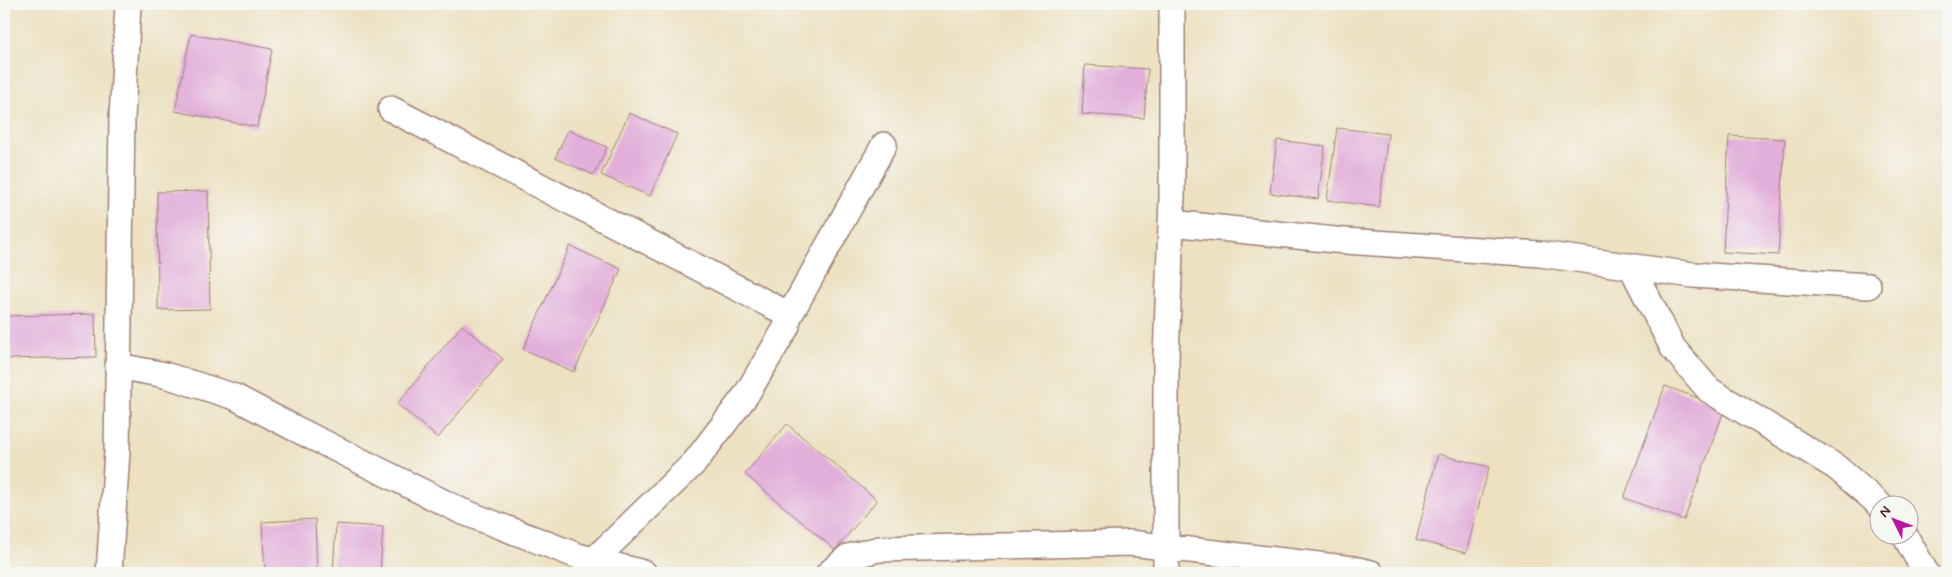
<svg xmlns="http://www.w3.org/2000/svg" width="1952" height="577" font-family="Mynerve,sans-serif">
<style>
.building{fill:#e2afda}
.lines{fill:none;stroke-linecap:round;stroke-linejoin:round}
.minor-casing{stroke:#9c8076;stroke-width:28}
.minor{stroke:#fff;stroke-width:25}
</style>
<rect width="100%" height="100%" fill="#f6f6f2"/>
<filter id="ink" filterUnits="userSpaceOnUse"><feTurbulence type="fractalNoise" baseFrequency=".02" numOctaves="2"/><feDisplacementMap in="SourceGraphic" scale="10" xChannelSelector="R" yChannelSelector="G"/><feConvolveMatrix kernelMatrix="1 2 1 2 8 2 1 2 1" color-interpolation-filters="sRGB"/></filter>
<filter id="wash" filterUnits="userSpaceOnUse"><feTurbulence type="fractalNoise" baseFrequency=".0096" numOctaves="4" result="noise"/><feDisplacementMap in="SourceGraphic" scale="20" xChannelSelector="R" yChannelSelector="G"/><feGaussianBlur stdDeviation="1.12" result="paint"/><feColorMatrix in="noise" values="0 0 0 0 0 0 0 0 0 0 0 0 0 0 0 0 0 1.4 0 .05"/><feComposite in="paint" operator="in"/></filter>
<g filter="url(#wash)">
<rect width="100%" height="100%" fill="#ede1c2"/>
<g id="blocks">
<!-- building -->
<path class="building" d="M 191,34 L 272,49 L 257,127 L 175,111 Z
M 1085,65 L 1148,69 L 1144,118 L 1082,114 Z
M 629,113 L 677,134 L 650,196 L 601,175 Z
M 1337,128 L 1388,134 L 1379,207 L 1327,200 Z
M 568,130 L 607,147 L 594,175 L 555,158 Z
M 1729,136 L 1785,139 L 1778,255 L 1723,252 Z
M 1277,140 L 1325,146 L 1318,199 L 1270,193 Z
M 208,191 L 210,309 L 158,310 L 157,192 Z
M 570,246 L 621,269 L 574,372 L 523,349 Z
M 95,314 L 96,357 L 4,359 L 4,316 Z
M 462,325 L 503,359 L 438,438 L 397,404 Z
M 1665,386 L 1725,408 L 1684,520 L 1624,498 Z
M 787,424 L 877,500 L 835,550 L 745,474 Z
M 1438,454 L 1489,467 L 1466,553 L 1416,540 Z
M 315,519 L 317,573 L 265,573 L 262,522 Z
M 336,524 L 383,527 L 380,573 L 333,573 Z"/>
</g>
</g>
<g filter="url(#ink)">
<use href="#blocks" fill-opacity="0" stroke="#9c8076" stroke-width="1"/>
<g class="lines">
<!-- minor casing -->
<g class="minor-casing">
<path id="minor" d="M 391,109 L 780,310 L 788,316 L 787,326 L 746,395 L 695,462 L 594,560
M 1171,223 L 1345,241 L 1540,254 L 1693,275 L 1868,286
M 1631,266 L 1673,348 L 1709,390 L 1836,467 L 1880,505
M 787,320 L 884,145
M 118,366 L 165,375 L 235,397 L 292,427 L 461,511 L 578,556 L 644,573
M 1904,534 L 1926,573
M 109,573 L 117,452 L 122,118 L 128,4
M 829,573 L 848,557 L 879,549 L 1130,543 L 1353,569 L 1371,573
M 1166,573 L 1166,359 L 1172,197 L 1172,4"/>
</g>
<!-- minor -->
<use href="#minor" class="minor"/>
</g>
</g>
<!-- margin -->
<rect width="1952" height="577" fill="none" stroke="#f6f6f2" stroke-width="20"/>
<!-- north arrow -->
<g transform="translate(1894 520) rotate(312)"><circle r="24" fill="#f6f6f2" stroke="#b1a0a2"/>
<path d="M0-4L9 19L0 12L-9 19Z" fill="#b5179e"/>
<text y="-8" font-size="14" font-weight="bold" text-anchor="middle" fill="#4a1f2b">N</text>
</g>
</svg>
